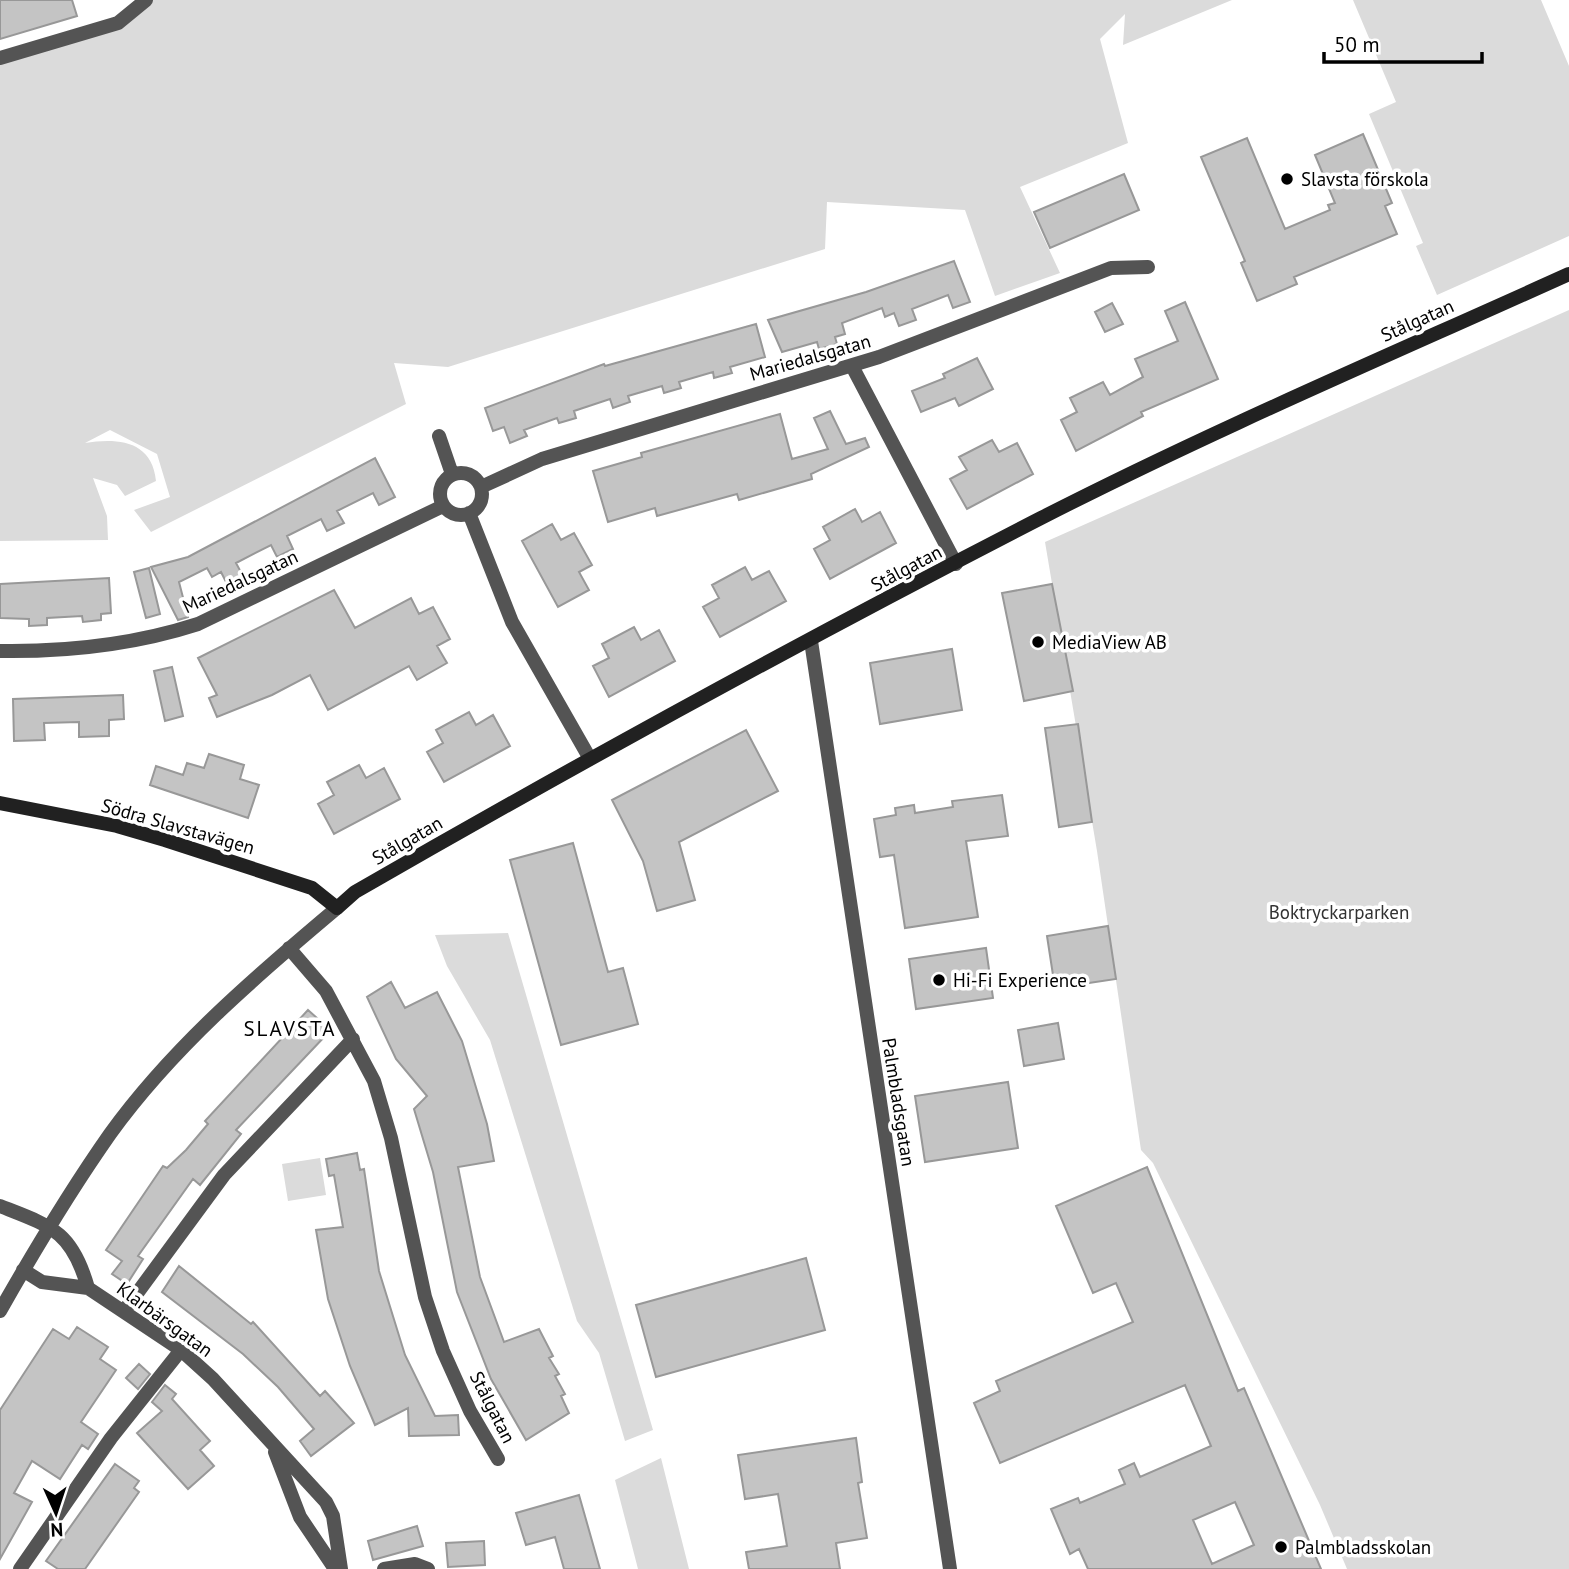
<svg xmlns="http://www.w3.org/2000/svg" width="1569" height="1569" font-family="'PT Sans',sans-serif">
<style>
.green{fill:#dbdbdb}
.building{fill:#c4c4c4;stroke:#989898;stroke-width:2;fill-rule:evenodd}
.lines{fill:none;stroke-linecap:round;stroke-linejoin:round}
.street{stroke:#545454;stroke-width:14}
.secondary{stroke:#212121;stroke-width:14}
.poi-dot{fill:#000;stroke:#fff;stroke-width:2.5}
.labels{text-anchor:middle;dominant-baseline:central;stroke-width:7;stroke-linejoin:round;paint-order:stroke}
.poi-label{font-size:19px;fill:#000;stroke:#fff;text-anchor:start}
.street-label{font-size:19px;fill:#000;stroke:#fff}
.park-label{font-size:19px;fill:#323232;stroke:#fff}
.neighbourhood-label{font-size:21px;letter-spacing:2px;fill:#000;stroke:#fff}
</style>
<rect width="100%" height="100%" fill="#fff"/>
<!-- green -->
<path class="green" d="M 146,0 L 1232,0 L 1123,45 L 1125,14 L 1100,39 L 1128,143 L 1020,187 L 1060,273 L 995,296 L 965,210 L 827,202 L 825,249 L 448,367 L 394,363 L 406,404 L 151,532 L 134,510 L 170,497 L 157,454 L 110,430 L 85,443 C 117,438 152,440 156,481 L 125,496 L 117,485 L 93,478 L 107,516 L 108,540 L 0,541 L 0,58 L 118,23 Z
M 1353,0 L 1541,0 L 1569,66 L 1569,236 L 1437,295 L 1416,246 L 1423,243 L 1369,114 L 1396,102 Z
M 1569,310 L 1569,1569 L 1347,1569 L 1320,1505 L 1153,1163 L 1141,1150 L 1097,851 L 1045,542 Z
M 508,933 L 653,1430 L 625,1441 L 599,1353 L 577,1321 L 490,1040 L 447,966 L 435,935 Z
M 320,1158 L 326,1195 L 288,1201 L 282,1164 Z
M 661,1458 L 689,1569 L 638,1569 L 615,1480 Z"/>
<!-- building -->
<path class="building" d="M 0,0 L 72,0 L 77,16 L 0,39 Z
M 1363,134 L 1392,203 L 1385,206 L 1397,234 L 1294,277 L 1297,284 L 1257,301 L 1241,263 L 1245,261 L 1201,157 L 1247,138 L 1285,229 L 1330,210 L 1328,205 L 1335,203 L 1315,155 Z
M 1124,174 L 1139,210 L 1050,248 L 1034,212 Z
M 954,261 L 970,302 L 953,308 L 948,295 L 912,309 L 916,320 L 899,326 L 894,313 L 885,317 L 882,308 L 842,323 L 845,334 L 835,337 L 837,344 L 819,349 L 817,342 L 782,352 L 768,320 L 866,292 Z
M 1185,302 L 1218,379 L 1141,412 L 1143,416 L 1076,451 L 1061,420 L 1077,412 L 1070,398 L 1103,382 L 1110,395 L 1143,377 L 1135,359 L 1178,341 L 1165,311 Z
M 1112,303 L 1123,324 L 1105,332 L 1095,312 Z
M 756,324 L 765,357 L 730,367 L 732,373 L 714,378 L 713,372 L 679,382 L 681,388 L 664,393 L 662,386 L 628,396 L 630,402 L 613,408 L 610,399 L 574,411 L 576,418 L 559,423 L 557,418 L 524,430 L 527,436 L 510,443 L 504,427 L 493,431 L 485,408 L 604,364 L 605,366 Z
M 977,358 L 993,389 L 959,406 L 955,398 L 921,412 L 912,391 L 945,378 L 943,374 Z
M 830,411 L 846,444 L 865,438 L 869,447 L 811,474 L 812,479 L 739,500 L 737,494 L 657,516 L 655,508 L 608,522 L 593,471 L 642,457 L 641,453 L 780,414 L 792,459 L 828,449 L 814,418 Z
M 992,440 L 999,452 L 1017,443 L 1033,474 L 967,509 L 950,479 L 967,470 L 959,457 Z
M 375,458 L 395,497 L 379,505 L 373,493 L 337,511 L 344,523 L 327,531 L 321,519 L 287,536 L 293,549 L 277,557 L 271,545 L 236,563 L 243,576 L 227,584 L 221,572 L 212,577 L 207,568 L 179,582 L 188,617 L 178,620 L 151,567 L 188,557 Z
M 855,509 L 862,522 L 880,512 L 896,543 L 830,579 L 814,549 L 830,540 L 823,527 Z
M 552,524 L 561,540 L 574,533 L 592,565 L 579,572 L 589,590 L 558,607 L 522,541 Z
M 745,567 L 752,580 L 769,571 L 786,601 L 720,637 L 703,607 L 719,598 L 712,585 Z
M 149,568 L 160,614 L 146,618 L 134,572 Z
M 109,578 L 111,613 L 101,614 L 101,620 L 83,622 L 82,616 L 47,618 L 47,625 L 29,626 L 29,619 L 0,618 L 0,584 Z
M 1052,584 L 1073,691 L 1024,701 L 1002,593 Z
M 334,590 L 355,628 L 411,598 L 419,614 L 433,607 L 450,639 L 437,646 L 447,663 L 417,680 L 409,666 L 328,710 L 310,675 L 272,695 L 217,717 L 209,698 L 217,695 L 198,658 Z
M 634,627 L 641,640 L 659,630 L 675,661 L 609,697 L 593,666 L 609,658 L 602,644 Z
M 952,649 L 962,710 L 880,724 L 870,663 Z
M 172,667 L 183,716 L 165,721 L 154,671 Z
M 123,695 L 124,719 L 109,720 L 109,736 L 79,737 L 79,722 L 44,723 L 45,740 L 14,741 L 13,699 Z
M 469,712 L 476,725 L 493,715 L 510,746 L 444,782 L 427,752 L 443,743 L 436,730 Z
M 1078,724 L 1092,822 L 1059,827 L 1045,728 Z
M 746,730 L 778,791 L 679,842 L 695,900 L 657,911 L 643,861 L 612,800 Z
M 209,754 L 244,765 L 240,779 L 259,785 L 248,818 L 150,785 L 156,766 L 183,775 L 187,763 L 204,768 Z
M 359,765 L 366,778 L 384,768 L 400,799 L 334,834 L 318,804 L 334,795 L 327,782 Z
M 1002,795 L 1008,836 L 966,841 L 978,917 L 905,928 L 894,855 L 880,857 L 874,819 L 896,815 L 895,808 L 914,805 L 915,813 L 953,807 L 952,801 Z
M 573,843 L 608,972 L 623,968 L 638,1024 L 561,1045 L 510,860 Z
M 1108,926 L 1116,979 L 1055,988 L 1047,936 Z
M 986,948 L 993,998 L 916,1009 L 909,959 Z
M 391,982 L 405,1008 L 437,992 L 462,1041 L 487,1124 L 494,1161 L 458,1167 L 480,1277 L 504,1342 L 539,1329 L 553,1356 L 549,1358 L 559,1374 L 555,1376 L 565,1394 L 561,1396 L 569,1413 L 526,1440 L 491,1379 L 457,1292 L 433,1172 L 414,1109 L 427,1096 L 396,1059 L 367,997 Z
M 308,1010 L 327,1027 L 327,1034 L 236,1130 L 241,1134 L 200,1185 L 193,1179 L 138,1256 L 143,1259 L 127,1284 L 112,1274 L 122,1261 L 106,1250 L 163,1166 L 167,1168 L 186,1150 L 208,1124 L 205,1121 Z
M 1058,1023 L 1064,1059 L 1024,1066 L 1018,1030 Z
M 1008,1082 L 1018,1148 L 925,1162 L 915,1096 Z
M 357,1153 L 360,1170 L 364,1169 L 379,1271 L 405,1355 L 435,1416 L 458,1415 L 459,1435 L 409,1436 L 408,1408 L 375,1425 L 350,1366 L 328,1299 L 316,1230 L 343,1227 L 334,1175 L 329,1176 L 326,1159 Z
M 1147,1167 L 1238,1391 L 1244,1388 L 1321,1569 L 1088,1569 L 1079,1549 L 1070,1554 L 1051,1509 L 1078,1498 L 1080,1503 L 1125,1484 L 1119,1470 L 1134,1463 L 1140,1477 L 1211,1446 L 1185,1385 L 1000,1463 L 974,1403 L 1000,1391 L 996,1381 L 1133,1322 L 1116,1283 L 1093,1293 L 1056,1206 ZM 1235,1502 L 1254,1545 L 1212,1564 L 1193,1520 Z
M 806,1258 L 825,1330 L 656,1377 L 636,1305 Z
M 179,1266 L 251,1324 L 253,1322 L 320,1396 L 325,1391 L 354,1423 L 311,1456 L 300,1441 L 314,1429 L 278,1387 L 243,1354 L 162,1292 Z
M 77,1327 L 108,1347 L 100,1359 L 116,1370 L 81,1422 L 98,1434 L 88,1449 L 82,1445 L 60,1479 L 32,1461 L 14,1493 L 32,1502 L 0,1559 L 0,1410 L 53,1329 L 69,1339 Z
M 139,1364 L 150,1374 L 138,1389 L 126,1378 Z
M 165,1385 L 176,1394 L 172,1399 L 210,1441 L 200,1450 L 214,1466 L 188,1489 L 137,1433 L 162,1411 L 152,1402 Z
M 856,1438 L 862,1482 L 858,1483 L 867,1538 L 836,1543 L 840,1569 L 749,1569 L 746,1552 L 787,1546 L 778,1494 L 745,1499 L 738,1455 Z
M 115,1464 L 139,1481 L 134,1488 L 139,1492 L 85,1569 L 58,1569 L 46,1561 Z
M 579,1495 L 600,1569 L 564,1569 L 555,1537 L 526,1545 L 516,1513 Z
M 417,1526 L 423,1546 L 373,1560 L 368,1541 Z
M 484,1541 L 485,1565 L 448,1567 L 446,1543 Z"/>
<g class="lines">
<!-- street -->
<path class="street" d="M 0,58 L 118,23 L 146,0
M 852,366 L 956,564
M 439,436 L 452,474
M440 494a21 21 0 1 1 42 0a21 21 0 1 1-42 0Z
M 481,487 L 542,459 L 879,357 L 1111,268 L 1148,267
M 469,513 L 512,622 L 589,757
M 811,641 L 950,1569
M 0,651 C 67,652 133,645 198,624 L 443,506
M 289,948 L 326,991 L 374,1081 L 391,1138 L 425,1297 L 443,1351 L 470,1411 L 498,1459
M 0,1206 C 51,1226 72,1231 88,1288
M 23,1270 L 42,1282 L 88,1288 L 181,1350 L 213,1379 L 326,1502 L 333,1516 L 341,1569
M 0,1311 C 34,1251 70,1191 110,1134 C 172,1048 256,976 337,908
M 124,1311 L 224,1175 L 353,1039
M 275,1452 L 300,1517 L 335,1569
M 20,1569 L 111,1438 L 181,1350
M 384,1569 L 415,1564 L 428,1569"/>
<!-- secondary -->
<path class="secondary" d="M 0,803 L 117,826 L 165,840 L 312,888 L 337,908 L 355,892 C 581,762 809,637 1041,518 C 1213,430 1392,354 1569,274"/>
</g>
<!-- markers -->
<g class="poi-dot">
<circle cx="1287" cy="179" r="7"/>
<circle cx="1038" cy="642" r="7"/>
<circle cx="939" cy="980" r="7"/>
<circle cx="1281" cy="1547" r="7"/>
</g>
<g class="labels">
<!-- poi labels -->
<g class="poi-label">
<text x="1301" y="179">Slavsta förskola</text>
<text x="1052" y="642">MediaView AB</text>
<text x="953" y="980">Hi-Fi Experience</text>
<text x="1295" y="1547">Palmbladsskolan</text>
</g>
<!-- street labels -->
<g class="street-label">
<text transform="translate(1417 320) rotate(-24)">Stålgatan</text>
<text transform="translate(810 357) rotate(-16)">Mariedalsgatan</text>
<text transform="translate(906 568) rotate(-28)">Stålgatan</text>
<text transform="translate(240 581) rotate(-25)">Mariedalsgatan</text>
<text transform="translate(178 826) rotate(16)">Södra Slavstavägen</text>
<text transform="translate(407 840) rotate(-30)">Stålgatan</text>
<text transform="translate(899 1102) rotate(81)">Palmbladsgatan</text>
<text transform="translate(165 1319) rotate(36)">Klarbärsgatan</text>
<text transform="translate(493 1407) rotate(63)">Stålgatan</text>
</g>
<!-- park labels -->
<g class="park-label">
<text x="1339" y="912">Boktryckarparken</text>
</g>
<!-- neighbourhood labels -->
<g class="neighbourhood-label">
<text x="290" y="1028">SLAVSTA</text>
</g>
</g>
<!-- north arrow -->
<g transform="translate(56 1513) rotate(177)" stroke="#ffffff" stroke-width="5" paint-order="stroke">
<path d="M0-5L12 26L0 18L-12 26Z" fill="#000000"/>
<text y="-10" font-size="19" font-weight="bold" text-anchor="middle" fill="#000000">N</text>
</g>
<!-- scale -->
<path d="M1324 52v10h158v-10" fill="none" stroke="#000000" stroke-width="3.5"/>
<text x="1334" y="52" font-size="21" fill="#000000" stroke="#ffffff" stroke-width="5" paint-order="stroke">50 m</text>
</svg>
